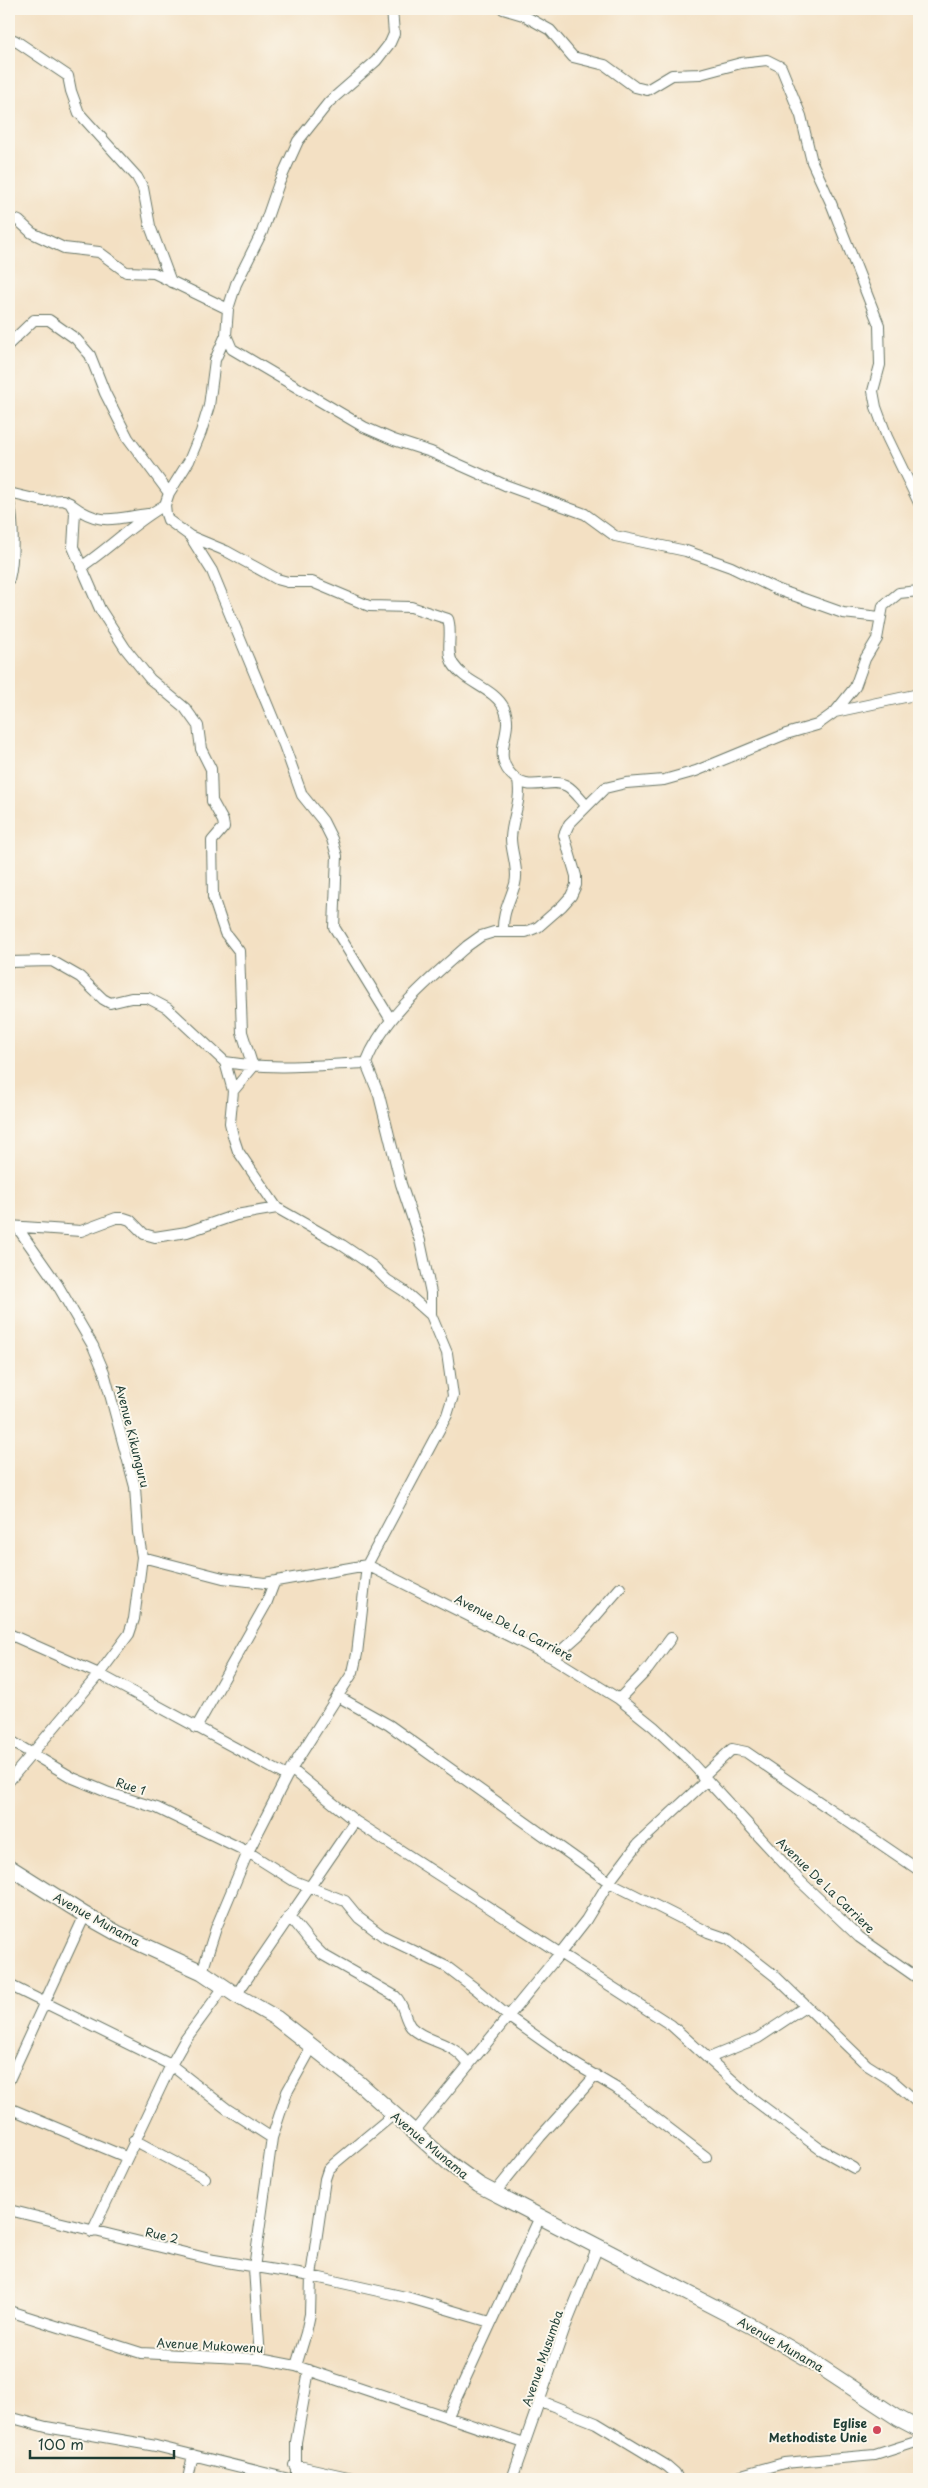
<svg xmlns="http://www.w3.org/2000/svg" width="928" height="2488" font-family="'Playpen Sans',sans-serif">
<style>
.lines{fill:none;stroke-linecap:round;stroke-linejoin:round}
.street-casing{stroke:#697666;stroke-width:12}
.secondary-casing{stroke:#697666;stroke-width:17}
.street{stroke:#fff;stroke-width:10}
.secondary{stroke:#fff;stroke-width:15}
.poi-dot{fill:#d1495b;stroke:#fbf7ec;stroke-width:2}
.labels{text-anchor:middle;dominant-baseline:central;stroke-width:4;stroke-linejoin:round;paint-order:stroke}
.street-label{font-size:12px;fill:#1f3d34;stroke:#fbf7ec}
.poi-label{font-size:12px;font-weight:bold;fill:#1f3d34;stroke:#fbf7ec;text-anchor:end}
</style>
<rect width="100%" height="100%" fill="#fbf7ec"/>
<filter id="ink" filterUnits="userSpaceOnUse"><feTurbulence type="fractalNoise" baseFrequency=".02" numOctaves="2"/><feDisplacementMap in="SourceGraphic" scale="10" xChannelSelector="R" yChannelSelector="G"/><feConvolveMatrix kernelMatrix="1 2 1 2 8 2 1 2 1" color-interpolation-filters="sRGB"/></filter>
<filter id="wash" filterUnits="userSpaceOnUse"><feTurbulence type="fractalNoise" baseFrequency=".0096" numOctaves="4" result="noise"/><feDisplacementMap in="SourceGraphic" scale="20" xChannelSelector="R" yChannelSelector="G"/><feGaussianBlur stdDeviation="1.12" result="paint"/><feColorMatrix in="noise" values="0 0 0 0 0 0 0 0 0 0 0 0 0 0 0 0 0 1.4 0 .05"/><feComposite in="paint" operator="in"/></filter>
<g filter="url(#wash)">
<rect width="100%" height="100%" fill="#f3e0c3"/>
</g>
<g filter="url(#ink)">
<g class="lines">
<!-- street casing -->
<g class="street-casing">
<path id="street" d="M 503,9 L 523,15 L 550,30 L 573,57 L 605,65 L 635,87 L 647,90 L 672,75 L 700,74 L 741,63 L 767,60 L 781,67 L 801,116 L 812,162 L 831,203 L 879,325 L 880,365 L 873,391 L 876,407 L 887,437 L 919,503
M 9,42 L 14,40 L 19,43 L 68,76 L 71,91 L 79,113 L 137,177 L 143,188 L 150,226 L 171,282
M 9,217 L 19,221 L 32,233 L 64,248 L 99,252 L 126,272 L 154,273 L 228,309 L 226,335 L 232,349 L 364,427 L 394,440 L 431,452 L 505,485 L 585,514 L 615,536 L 686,551 L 731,567 L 776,589 L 843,613 L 880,617
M 228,309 L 236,284 L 262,232 L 279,183 L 298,141 L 329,102 L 376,61 L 390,43 L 394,34 L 392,9
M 226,335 L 215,360 L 209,406 L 201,432 L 189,461 L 169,493 L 165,505 L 166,514 L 168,520 L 190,536 L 212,571 L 284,745 L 302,795 L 323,821 L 332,839 L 337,856 L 334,927 L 391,1020
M 9,344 L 34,320 L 49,320 L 76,339 L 90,355 L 105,393 L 128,438 L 169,493
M 9,493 L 43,501 L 63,500 L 70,503 L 75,512 L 73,547 L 100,609 L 125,648 L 150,679 L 185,708 L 198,726 L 201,749 L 211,769 L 212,801 L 223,821 L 224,827 L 212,841 L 213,897 L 225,933 L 239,951 L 242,1032 L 253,1067 L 233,1091
M 9,502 C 14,520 14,560 9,579
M 72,505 C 101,527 115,518 148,514
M 190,536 L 226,551 L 277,579 L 288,582 L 312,582 L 369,606 L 411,607 L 448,619 C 453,633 445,651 453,664 C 465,683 494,688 504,708 C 516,733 487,755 516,779 C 531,792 552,777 567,786 C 574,790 580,799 586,805
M 81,567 C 110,548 134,522 165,505
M 835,712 L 919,694
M 503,932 C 502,913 510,901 515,884 C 519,869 511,853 511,838 C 512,818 522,801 518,781
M 9,962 L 52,961 L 80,977 L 103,999 L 110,1003 L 131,998 L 148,998 L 167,1008 L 225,1062 L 233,1091 L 230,1123 L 233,1136 L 238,1151 L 277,1208
M 225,1062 C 272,1070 318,1065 366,1063
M 9,1226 L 81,1231 L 116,1218 L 124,1218 L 130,1220 L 144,1234 L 155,1237 L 187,1232 L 236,1215 L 277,1208 L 342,1245 L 373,1266 L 387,1280 L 404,1291 L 431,1315 L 447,1353 L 453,1396 L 447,1415 L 367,1565 L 357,1654 L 353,1672 L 287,1776 L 248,1852 L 216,1928 L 202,1972
M 431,1315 L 431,1293 L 420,1241 L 401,1184 L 379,1095 L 366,1063 C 384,1016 430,979 467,946 L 481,936 L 494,932 L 526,932 L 538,927 L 562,906 L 571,896 L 576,885 L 576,876 L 564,835 L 569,824 L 605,788 L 626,783 L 664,780 L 696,771 L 786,734 L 817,725 L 835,712 L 855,687 L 865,659 L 877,639 L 883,606 L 899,593 L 919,591
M 142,1557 L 223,1578 L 265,1583 L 367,1565 L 553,1658 L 619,1699 L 654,1727 L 685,1756 L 801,1882 L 859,1937 L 919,1979
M 9,1634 L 99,1674 L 287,1776
M 553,1658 L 581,1633 L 620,1588
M 339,1697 L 389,1725 L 609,1882 L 708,1932 L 728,1939 L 775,1976 L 867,2065 L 894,2082 L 919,2104
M 619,1699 L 648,1669 L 671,1638
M 196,1728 L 266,1604 L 274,1583
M 9,1740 L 73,1778 L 109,1793 L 157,1808 L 248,1852 L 294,1881 L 345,1901 L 359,1918 L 383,1936 L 447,1967 L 476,1989 L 509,2017 L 577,2065 L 616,2088 L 706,2157
M 291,1769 L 355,1821 L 671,2025 L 753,2099 L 820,2149 L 854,2168
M 702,1777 L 732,1749 L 746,1752 L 919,1870
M 9,1781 L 99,1674 L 129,1634 L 134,1619 L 142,1557 L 138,1533 L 135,1487 L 104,1372 L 93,1346 L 57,1284 L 17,1227
M 289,1916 L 310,1942 L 323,1955 L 395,1996 C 405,2005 403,2017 411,2027 C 428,2044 451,2039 469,2065
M 9,1985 L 171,2065 L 227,2109 L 272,2138
M 236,1995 L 355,1821
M 709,2058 L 758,2038 L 805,2007
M 9,2080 L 85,1915
M 9,2108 L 126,2157
M 413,2133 L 561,1952 L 586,1920 L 609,1882 L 638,1844 L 706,1781
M 134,2140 L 205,2178
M 494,2194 L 540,2137 L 596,2075
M 9,2210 L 214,2260 L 311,2276 L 410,2298 L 490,2322
M 92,2232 L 171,2065 L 185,2040 L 224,1987
M 9,2311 L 141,2353 L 260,2359 L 296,2366 L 524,2443
M 260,2359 L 254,2268 L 272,2138 L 287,2092 L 312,2047
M 296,2366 L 306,2333 L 310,2314 L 311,2276 L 325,2179 L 328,2170 L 335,2163 L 393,2115
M 541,2401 L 596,2423 L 667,2466 L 675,2473 L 678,2479
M 448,2416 L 540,2217
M 9,2417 L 46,2427 L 156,2446 L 289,2479
M 294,2465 L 357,2479
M 188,2479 L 193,2455
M 296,2479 L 296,2442 L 309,2370
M 512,2479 L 566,2325 L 598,2246
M 727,2479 L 784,2463 L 875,2455 L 919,2441"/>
</g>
<!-- secondary casing -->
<g class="secondary-casing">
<path id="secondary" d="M 9,1867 L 85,1915 L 117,1933 L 202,1972 L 236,1995 L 276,2018 L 360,2084 L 450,2164 L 479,2185 L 755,2328 L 810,2360 L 898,2418 L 919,2429"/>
</g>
<!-- street -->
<use href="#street" class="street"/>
<!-- secondary -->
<use href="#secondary" class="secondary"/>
</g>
</g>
<!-- markers -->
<circle class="poi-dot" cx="877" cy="2430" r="5"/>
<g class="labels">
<!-- street labels -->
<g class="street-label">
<text transform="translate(133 1436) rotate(76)">Avenue Kikunguru</text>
<text transform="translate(514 1627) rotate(27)">Avenue De La Carriere</text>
<text transform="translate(131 1786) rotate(18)">Rue 1</text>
<text transform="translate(826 1885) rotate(44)">Avenue De La Carriere</text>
<text transform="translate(97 1919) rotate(29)">Avenue Munama</text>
<text transform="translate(430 2145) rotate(40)">Avenue Munama</text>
<text transform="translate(162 2235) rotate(13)">Rue 2</text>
<text transform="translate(781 2344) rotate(30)">Avenue Munama</text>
<text transform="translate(210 2345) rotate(3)">Avenue Mukowenu</text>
<text transform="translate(542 2358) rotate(-71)">Avenue Musumba</text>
</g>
<!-- poi labels -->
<g class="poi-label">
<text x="867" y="2423">Eglise<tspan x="867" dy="14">Methodiste Unie</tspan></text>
</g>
</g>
<!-- margin -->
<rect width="928" height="2488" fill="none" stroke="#fbf7ec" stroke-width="30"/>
<!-- scale -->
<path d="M30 2450v8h144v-8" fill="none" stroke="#1f3d34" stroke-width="2.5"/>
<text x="38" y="2450" font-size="15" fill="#1f3d34" stroke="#fbf7ec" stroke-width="4" paint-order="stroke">100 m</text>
</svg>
